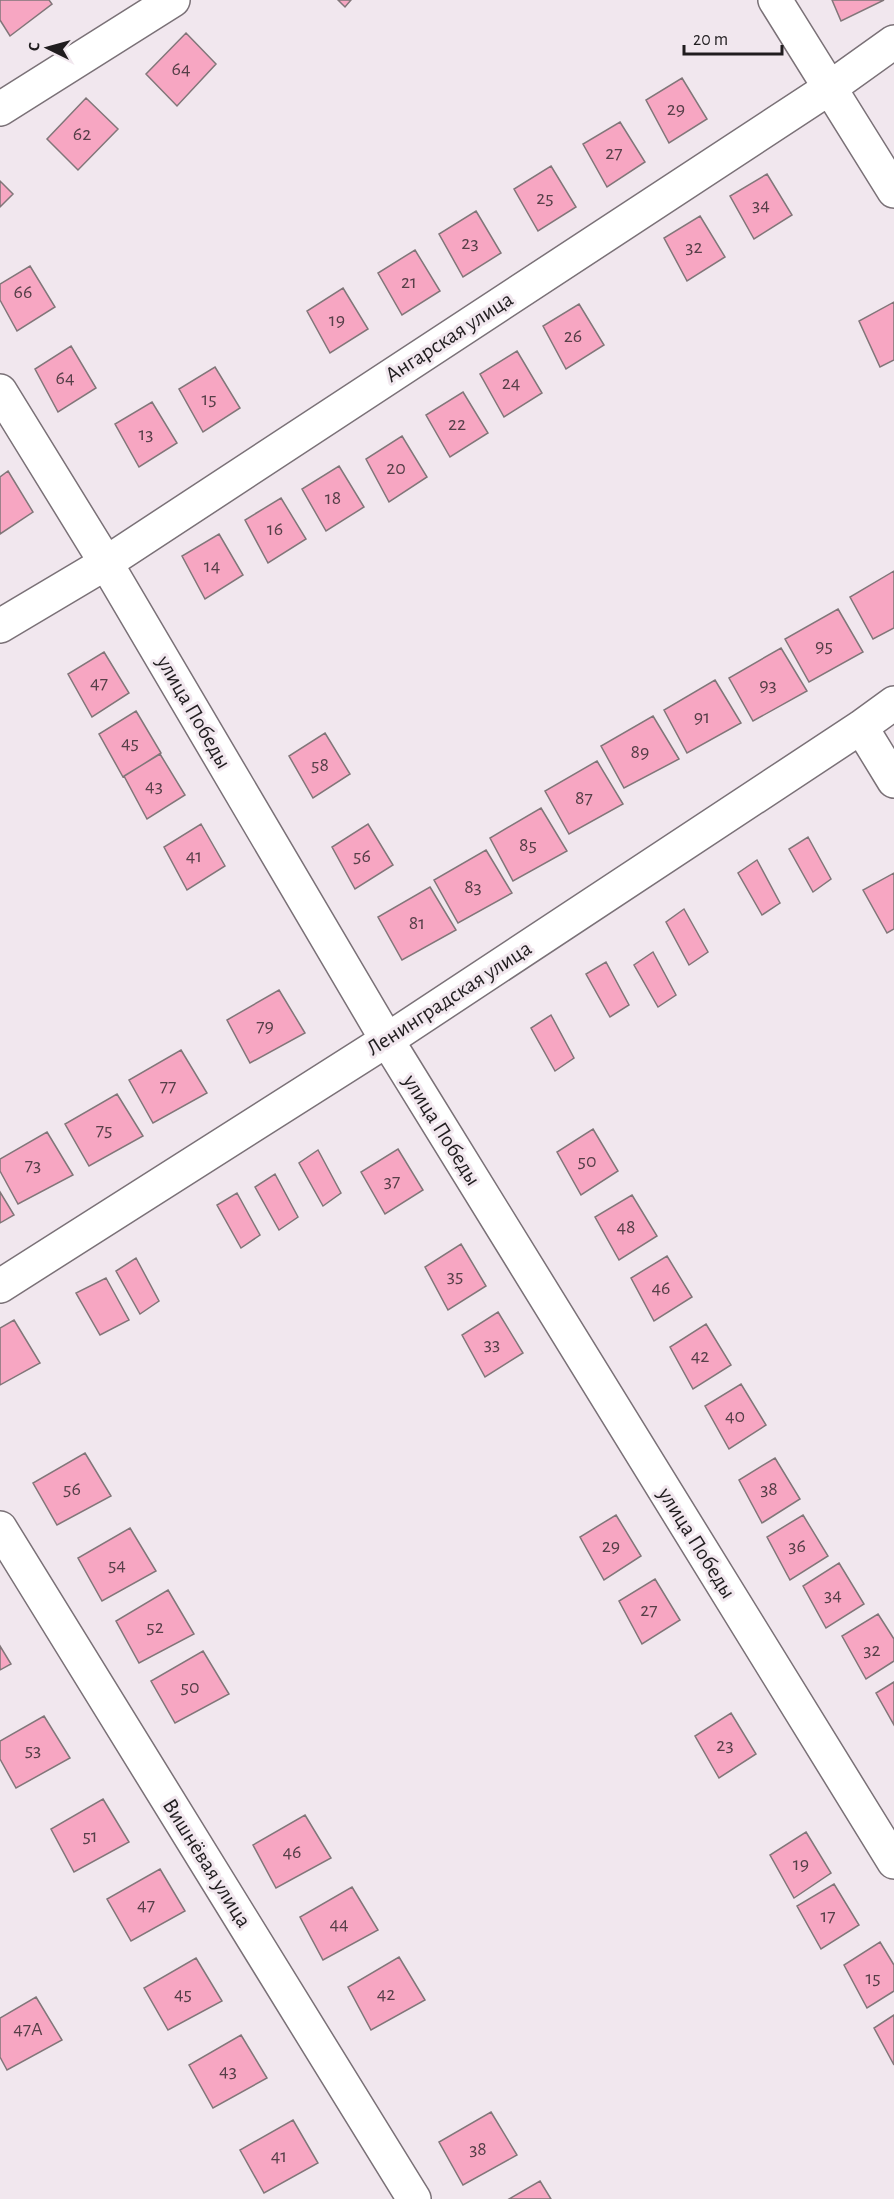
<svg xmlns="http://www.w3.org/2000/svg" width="894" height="2199" font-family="'Alegreya Sans',sans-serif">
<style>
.building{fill:#f7a6c2;stroke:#817679;stroke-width:1.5}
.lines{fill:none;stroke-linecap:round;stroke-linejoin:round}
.street-casing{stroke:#7a7177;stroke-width:36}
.street{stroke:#fff;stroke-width:33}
.labels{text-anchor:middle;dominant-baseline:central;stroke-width:6;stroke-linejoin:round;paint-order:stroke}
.number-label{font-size:20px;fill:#563f48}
.street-label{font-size:22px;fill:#201d1f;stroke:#f1e7ee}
</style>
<rect width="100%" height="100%" fill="#f1e7ee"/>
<!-- building -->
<path class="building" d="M 0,0 L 49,0 L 52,4 L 10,36 L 0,20 Z
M 338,0 L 351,0 L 345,7 Z
M 832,0 L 884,0 L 841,21 Z
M 186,33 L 216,64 L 177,106 L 146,74 Z
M 682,78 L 707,119 L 669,143 L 646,100 Z
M 86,98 L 118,129 L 78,170 L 47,139 Z
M 620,122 L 645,162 L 607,187 L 583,144 Z
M 551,166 L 576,207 L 538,231 L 514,189 Z
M 767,174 L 792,215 L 754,239 L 730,196 Z
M 0,181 L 13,194 L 0,207 Z
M 476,211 L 501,253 L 463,277 L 439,234 Z
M 700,216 L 725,257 L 687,281 L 664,238 Z
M 415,250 L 440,291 L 402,315 L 378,273 Z
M 30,266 L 55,307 L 17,331 L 0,300 L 0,284 Z
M 343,288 L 368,329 L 330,353 L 307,311 Z
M 894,302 L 894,360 L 880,367 L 859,321 Z
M 579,304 L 604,345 L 566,369 L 543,326 Z
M 71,346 L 96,388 L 58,412 L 35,369 Z
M 517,351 L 542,393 L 504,417 L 480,374 Z
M 215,367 L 240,408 L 203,432 L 179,389 Z
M 463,392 L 488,433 L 450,457 L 426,415 Z
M 152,402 L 177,443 L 139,467 L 115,424 Z
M 402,436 L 427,477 L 389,502 L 366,459 Z
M 339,466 L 364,507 L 326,531 L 302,489 Z
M 8,471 L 33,512 L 0,534 L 0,477 Z
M 281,498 L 306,539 L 268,563 L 245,520 Z
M 219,534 L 243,575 L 205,599 L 182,556 Z
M 894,571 L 894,628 L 873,639 L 850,597 Z
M 838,609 L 863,652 L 809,682 L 785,639 Z
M 781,648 L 807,691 L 753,721 L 729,678 Z
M 104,652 L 129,693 L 92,717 L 68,674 Z
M 715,680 L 741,723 L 687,753 L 664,710 Z
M 136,711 L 161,753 L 123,777 L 99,734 Z
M 653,716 L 679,759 L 624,788 L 601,746 Z
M 325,733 L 350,774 L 313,798 L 289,756 Z
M 160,754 L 185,795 L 147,819 L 124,776 Z
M 597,761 L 623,804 L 569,834 L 545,791 Z
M 541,808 L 567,851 L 513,881 L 490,838 Z
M 201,824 L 225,866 L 187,890 L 164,847 Z
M 368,824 L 393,865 L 355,889 L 332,847 Z
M 808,837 L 831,879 L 813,892 L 789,849 Z
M 486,850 L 512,893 L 458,923 L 434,880 Z
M 757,860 L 780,903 L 762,915 L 738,873 Z
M 894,873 L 894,929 L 887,933 L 863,890 Z
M 430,887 L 456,930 L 402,960 L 378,917 Z
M 684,909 L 708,952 L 689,965 L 666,922 Z
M 653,952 L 676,995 L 658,1007 L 634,965 Z
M 606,962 L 629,1005 L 610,1017 L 586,974 Z
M 279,990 L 305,1033 L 250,1063 L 227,1020 Z
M 551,1015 L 574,1058 L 555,1071 L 531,1028 Z
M 181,1050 L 207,1093 L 153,1123 L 129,1080 Z
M 117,1094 L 143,1136 L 89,1166 L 65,1124 Z
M 593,1129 L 618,1171 L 581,1195 L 557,1152 Z
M 47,1132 L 73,1175 L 18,1204 L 0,1171 L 0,1159 Z
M 398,1149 L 423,1190 L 385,1214 L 361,1172 Z
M 318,1150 L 341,1193 L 323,1206 L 299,1163 Z
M 275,1174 L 298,1217 L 279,1230 L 255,1187 Z
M 0,1192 L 14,1215 L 0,1223 Z
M 237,1193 L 260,1235 L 241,1248 L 217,1205 Z
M 632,1195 L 657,1236 L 619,1260 L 595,1217 Z
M 461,1244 L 486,1286 L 448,1310 L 425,1267 Z
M 667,1256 L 692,1297 L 654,1321 L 631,1278 Z
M 136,1258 L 159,1301 L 140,1314 L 116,1271 Z
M 106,1278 L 129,1320 L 100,1335 L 76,1293 Z
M 498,1312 L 523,1353 L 485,1377 L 462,1335 Z
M 14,1320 L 40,1363 L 0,1385 L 0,1328 Z
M 706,1324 L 731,1365 L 693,1389 L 670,1347 Z
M 741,1384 L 766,1425 L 729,1449 L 705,1406 Z
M 85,1453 L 111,1496 L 57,1525 L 33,1483 Z
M 775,1458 L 800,1499 L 762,1523 L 739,1480 Z
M 616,1515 L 641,1556 L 604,1580 L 580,1537 Z
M 803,1515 L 828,1556 L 790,1580 L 767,1537 Z
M 130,1528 L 156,1571 L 102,1601 L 78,1558 Z
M 839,1563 L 864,1604 L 826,1628 L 803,1586 Z
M 655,1579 L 680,1620 L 642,1644 L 619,1601 Z
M 168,1590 L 194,1634 L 139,1663 L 116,1621 Z
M 878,1614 L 894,1639 L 894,1661 L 866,1679 L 842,1636 Z
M 0,1646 L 11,1664 L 0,1670 Z
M 203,1651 L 229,1694 L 175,1723 L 151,1681 Z
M 894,1682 L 894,1725 L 876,1693 Z
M 731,1713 L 756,1754 L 719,1778 L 695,1736 Z
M 44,1716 L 70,1758 L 16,1788 L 0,1759 L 0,1741 Z
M 103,1799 L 129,1842 L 74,1872 L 51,1829 Z
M 305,1815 L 331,1858 L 276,1888 L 253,1845 Z
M 806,1832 L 831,1873 L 794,1898 L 770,1855 Z
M 160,1869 L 185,1911 L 131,1941 L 107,1899 Z
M 834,1884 L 859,1925 L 821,1949 L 797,1906 Z
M 352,1887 L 378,1930 L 323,1960 L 300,1917 Z
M 880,1942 L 894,1965 L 894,1991 L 867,2008 L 844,1965 Z
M 399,1957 L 425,2000 L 371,2030 L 348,1987 Z
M 196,1958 L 222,2001 L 168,2030 L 144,1988 Z
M 36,1997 L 62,2040 L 7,2070 L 0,2057 L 0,2018 Z
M 894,2015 L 894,2065 L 874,2028 Z
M 241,2035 L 267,2078 L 213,2108 L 189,2065 Z
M 491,2112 L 517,2155 L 463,2185 L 439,2142 Z
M 293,2120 L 318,2163 L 264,2193 L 240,2150 Z
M 540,2181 L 551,2199 L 509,2199 Z"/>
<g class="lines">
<!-- street casing -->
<g class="street-casing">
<path id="street" d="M 775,0 L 894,191
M 0,109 L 173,0
M 0,391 L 106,563 L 387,1040 L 894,1862
M 0,626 L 106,563 L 831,87 L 894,42
M 861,727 L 894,781
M 0,1286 L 387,1040 L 861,727 L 894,703
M 0,1528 L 414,2199"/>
</g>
<!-- street -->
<use href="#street" class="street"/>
</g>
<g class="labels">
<!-- number labels -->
<g class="number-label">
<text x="181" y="69">64</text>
<text x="676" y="109">29</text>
<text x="82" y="134">62</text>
<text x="614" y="153">27</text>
<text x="545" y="198">25</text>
<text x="761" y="205">34</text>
<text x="470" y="243">23</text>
<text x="694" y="247">32</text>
<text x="409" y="282">21</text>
<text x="23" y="292">66</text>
<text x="337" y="320">19</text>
<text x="573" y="336">26</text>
<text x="65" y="378">64</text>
<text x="511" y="383">24</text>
<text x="209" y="399">15</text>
<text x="457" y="424">22</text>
<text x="146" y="434">13</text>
<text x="396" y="468">20</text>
<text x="333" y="498">18</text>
<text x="275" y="529">16</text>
<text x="212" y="566">14</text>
<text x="824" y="646">95</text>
<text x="99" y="683">47</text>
<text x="768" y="685">93</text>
<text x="702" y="717">91</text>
<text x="130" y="743">45</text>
<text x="640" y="752">89</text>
<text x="320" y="765">58</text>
<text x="154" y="786">43</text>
<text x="584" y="798">87</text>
<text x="528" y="845">85</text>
<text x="194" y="856">41</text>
<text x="362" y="856">56</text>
<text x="473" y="887">83</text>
<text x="417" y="923">81</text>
<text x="265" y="1026">79</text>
<text x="168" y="1086">77</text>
<text x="104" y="1130">75</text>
<text x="587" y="1161">50</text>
<text x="33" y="1165">73</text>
<text x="392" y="1181">37</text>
<text x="626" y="1227">48</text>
<text x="455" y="1276">35</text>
<text x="661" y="1288">46</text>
<text x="492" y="1344">33</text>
<text x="700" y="1356">42</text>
<text x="735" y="1416">40</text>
<text x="72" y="1489">56</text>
<text x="769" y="1489">38</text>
<text x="611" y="1546">29</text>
<text x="797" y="1546">36</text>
<text x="117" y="1565">54</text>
<text x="833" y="1595">34</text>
<text x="649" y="1610">27</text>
<text x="155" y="1627">52</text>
<text x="872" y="1650">32</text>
<text x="190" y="1687">50</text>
<text x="725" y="1745">23</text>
<text x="33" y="1750">53</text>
<text x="90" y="1836">51</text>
<text x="292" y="1852">46</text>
<text x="801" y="1864">19</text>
<text x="146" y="1905">47</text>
<text x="828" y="1916">17</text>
<text x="339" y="1924">44</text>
<text x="873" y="1978">15</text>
<text x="183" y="1994">45</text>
<text x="386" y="1994">42</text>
<text x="28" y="2029">47А</text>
<text x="228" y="2071">43</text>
<text x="478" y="2149">38</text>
<text x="279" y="2156">41</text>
</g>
<!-- street labels -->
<g class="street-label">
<text transform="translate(449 337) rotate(-33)">Ангарская улица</text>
<text transform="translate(194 712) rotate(60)">улица Победы</text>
<text transform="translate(449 998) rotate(-33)">Ленинградская улица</text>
<text transform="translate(442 1130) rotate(58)">улица Победы</text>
<text transform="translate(697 1543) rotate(58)">улица Победы</text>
<text transform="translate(207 1863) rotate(58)">Вишнёвая улица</text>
</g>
</g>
<!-- north arrow -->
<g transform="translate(48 48) rotate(275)" stroke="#f1e7ee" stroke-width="4.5" paint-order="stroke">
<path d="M0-4.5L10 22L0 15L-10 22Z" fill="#201d1f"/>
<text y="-9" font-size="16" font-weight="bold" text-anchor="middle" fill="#201d1f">С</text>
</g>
<!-- scale -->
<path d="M684 45v9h98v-9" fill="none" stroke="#201d1f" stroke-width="3"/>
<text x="693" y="45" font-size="18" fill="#201d1f" stroke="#f1e7ee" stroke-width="4.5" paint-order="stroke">20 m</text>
</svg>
